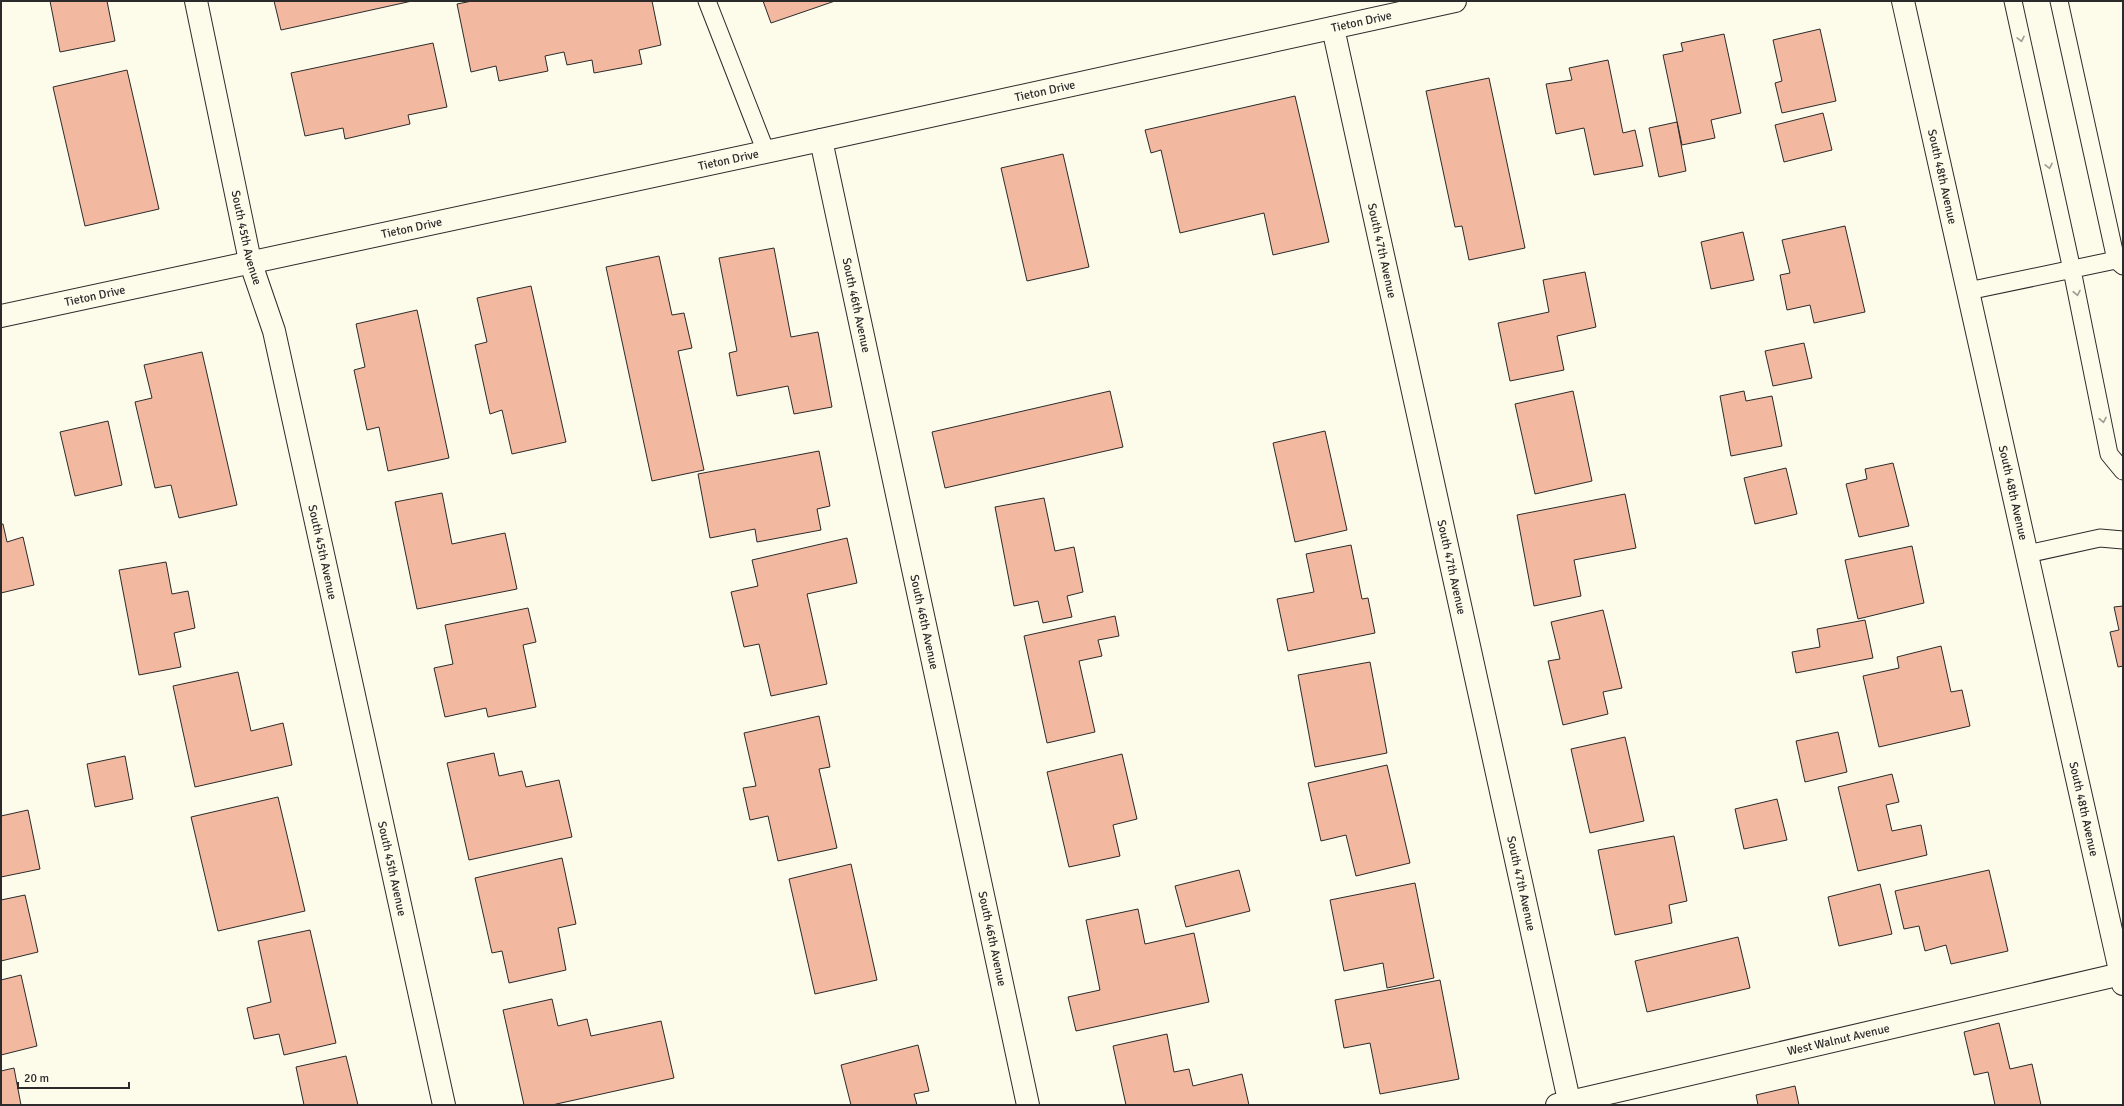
<svg xmlns="http://www.w3.org/2000/svg" width="2124" height="1106" font-family="Signika,sans-serif">
<style>
.building{fill:#f2b8a0;stroke:#2b2b2b}
.lines{fill:none;stroke-linecap:round;stroke-linejoin:round}
.service-casing{stroke:#2b2b2b;stroke-width:19}
.minor-casing{stroke:#2b2b2b;stroke-width:24}
.tertiary-casing{stroke:#2b2b2b;stroke-width:24}
.secondary-casing{stroke:#2b2b2b;stroke-width:24}
.service{stroke:#fdfbea;stroke-width:17}
.minor{stroke:#fdfbea;stroke-width:22}
.tertiary{stroke:#fdfbea;stroke-width:22}
.secondary{stroke:#fdfbea;stroke-width:22}
.oneway{stroke:#9e9d94}
.labels{text-anchor:middle;dominant-baseline:central;stroke-width:3;stroke-linejoin:round;paint-order:stroke}
.street-label{font-size:12px;fill:#2b2b2b;stroke:#fdfbea}
</style>
<rect width="100%" height="100%" fill="#fdfbea"/>
<!-- building -->
<path class="building" d="M 50,1 L 107,1 L 115,41 L 60,52 Z
M 274,1 L 412,1 L 281,30 Z
M 472,1 L 652,1 L 661,45 L 639,50 L 642,64 L 594,73 L 592,60 L 567,65 L 564,52 L 545,56 L 548,71 L 499,81 L 496,66 L 471,72 L 457,4 Z
M 763,1 L 835,1 L 771,23 Z
M 1820,29 L 1836,101 L 1782,113 L 1775,83 L 1782,81 L 1773,40 Z
M 1724,34 L 1741,113 L 1711,120 L 1715,138 L 1682,145 L 1663,55 L 1683,51 L 1681,43 Z
M 433,43 L 447,107 L 408,115 L 410,124 L 345,139 L 343,128 L 305,136 L 291,73 Z
M 1608,60 L 1623,133 L 1635,130 L 1643,166 L 1594,175 L 1584,128 L 1556,134 L 1546,84 L 1572,80 L 1569,68 Z
M 127,70 L 159,209 L 85,226 L 53,87 Z
M 1489,78 L 1525,248 L 1469,260 L 1462,226 L 1455,227 L 1426,91 Z
M 1295,96 L 1329,242 L 1273,255 L 1264,213 L 1180,233 L 1161,150 L 1151,153 L 1145,130 Z
M 1823,113 L 1832,150 L 1784,162 L 1775,125 Z
M 1677,122 L 1686,171 L 1659,177 L 1649,128 Z
M 1063,154 L 1089,267 L 1027,281 L 1001,168 Z
M 1845,226 L 1865,312 L 1814,323 L 1810,305 L 1787,310 L 1780,275 L 1790,273 L 1782,240 Z
M 1743,232 L 1754,280 L 1711,289 L 1701,242 Z
M 774,248 L 791,337 L 818,332 L 832,407 L 794,414 L 788,386 L 737,396 L 729,353 L 737,351 L 719,258 Z
M 659,256 L 672,315 L 684,313 L 692,348 L 678,351 L 704,470 L 652,481 L 606,267 Z
M 1585,272 L 1596,327 L 1557,336 L 1564,370 L 1510,381 L 1498,323 L 1549,312 L 1543,280 Z
M 531,286 L 566,442 L 512,454 L 502,410 L 490,414 L 475,345 L 487,342 L 477,298 Z
M 417,310 L 449,458 L 388,471 L 379,427 L 367,430 L 354,370 L 365,367 L 356,324 Z
M 1804,343 L 1812,378 L 1773,386 L 1765,351 Z
M 202,352 L 237,505 L 179,518 L 171,485 L 155,488 L 135,402 L 152,398 L 144,365 Z
M 1110,391 L 1123,447 L 945,488 L 932,432 Z
M 1573,391 L 1592,481 L 1535,494 L 1515,404 Z
M 1744,391 L 1746,401 L 1772,396 L 1782,446 L 1731,456 L 1720,396 Z
M 108,421 L 122,485 L 75,496 L 60,432 Z
M 1325,431 L 1347,530 L 1295,542 L 1273,443 Z
M 819,451 L 830,506 L 817,509 L 821,530 L 757,542 L 755,529 L 710,538 L 698,474 Z
M 1893,463 L 1909,526 L 1859,537 L 1846,484 L 1867,479 L 1865,469 Z
M 1786,468 L 1797,514 L 1755,524 L 1744,478 Z
M 442,493 L 452,544 L 505,533 L 517,589 L 417,609 L 395,502 Z
M 1625,494 L 1636,548 L 1574,560 L 1581,596 L 1534,606 L 1517,515 Z
M 1044,498 L 1055,551 L 1074,547 L 1083,592 L 1067,596 L 1072,617 L 1043,623 L 1038,601 L 1014,606 L 995,507 Z
M 1,524 L 3,524 L 7,542 L 23,537 L 34,585 L 1,593 Z
M 847,538 L 857,583 L 807,594 L 827,684 L 771,696 L 759,644 L 744,647 L 731,592 L 758,586 L 752,560 Z
M 1351,545 L 1362,599 L 1368,598 L 1375,633 L 1288,651 L 1277,599 L 1314,592 L 1306,554 Z
M 1912,546 L 1924,603 L 1858,619 L 1845,560 Z
M 166,562 L 172,594 L 188,591 L 195,628 L 174,633 L 181,667 L 139,675 L 119,570 Z
M 2123,606 L 2123,666 L 2118,667 L 2110,632 L 2119,630 L 2114,607 Z
M 528,608 L 536,642 L 523,645 L 536,707 L 488,717 L 486,708 L 445,717 L 434,668 L 453,664 L 445,625 Z
M 1603,610 L 1622,688 L 1603,692 L 1608,714 L 1563,725 L 1548,661 L 1560,659 L 1551,622 Z
M 1115,616 L 1119,636 L 1098,640 L 1102,656 L 1079,661 L 1095,732 L 1047,743 L 1024,636 Z
M 1865,620 L 1873,658 L 1796,673 L 1792,652 L 1820,647 L 1817,629 Z
M 1941,646 L 1951,692 L 1962,690 L 1970,726 L 1879,747 L 1863,676 L 1899,668 L 1897,657 Z
M 1370,662 L 1387,753 L 1315,767 L 1298,675 Z
M 238,672 L 251,731 L 283,723 L 292,765 L 195,787 L 173,686 Z
M 819,716 L 830,767 L 819,769 L 837,848 L 778,861 L 768,816 L 750,820 L 743,788 L 756,786 L 744,733 Z
M 1838,732 L 1847,772 L 1805,782 L 1796,741 Z
M 1625,737 L 1644,821 L 1590,833 L 1571,749 Z
M 494,753 L 499,776 L 522,771 L 526,787 L 559,780 L 572,837 L 469,860 L 447,763 Z
M 1122,754 L 1137,819 L 1113,825 L 1120,856 L 1069,867 L 1047,772 Z
M 125,756 L 133,799 L 95,807 L 87,764 Z
M 1387,765 L 1410,863 L 1356,876 L 1346,835 L 1321,841 L 1308,783 Z
M 1892,774 L 1899,802 L 1886,805 L 1892,831 L 1921,825 L 1927,855 L 1858,871 L 1838,787 Z
M 278,797 L 305,911 L 218,931 L 191,817 Z
M 1777,799 L 1787,840 L 1744,849 L 1735,809 Z
M 28,810 L 40,869 L 1,877 L 1,816 Z
M 1674,836 L 1687,901 L 1669,905 L 1672,923 L 1615,935 L 1598,850 Z
M 562,858 L 576,924 L 558,928 L 566,970 L 509,983 L 502,951 L 492,953 L 475,878 Z
M 851,864 L 877,980 L 815,994 L 789,879 Z
M 1239,870 L 1250,911 L 1186,927 L 1175,886 Z
M 1989,870 L 2008,951 L 1951,964 L 1946,945 L 1925,951 L 1919,926 L 1904,929 L 1895,891 Z
M 1415,883 L 1434,978 L 1387,988 L 1383,963 L 1344,971 L 1330,900 Z
M 1880,884 L 1892,934 L 1839,946 L 1828,897 Z
M 25,895 L 38,952 L 1,961 L 1,900 Z
M 1138,909 L 1145,944 L 1194,933 L 1209,1002 L 1076,1031 L 1068,997 L 1100,990 L 1086,920 Z
M 310,930 L 336,1043 L 284,1055 L 279,1034 L 254,1039 L 247,1008 L 271,1002 L 258,941 Z
M 1738,937 L 1750,988 L 1647,1012 L 1635,961 Z
M 21,975 L 37,1046 L 1,1055 L 1,980 Z
M 1440,980 L 1459,1079 L 1380,1094 L 1370,1043 L 1344,1048 L 1335,1000 Z
M 552,999 L 558,1026 L 587,1019 L 591,1036 L 661,1021 L 674,1078 L 552,1105 L 524,1105 L 503,1010 Z
M 1999,1023 L 2010,1069 L 2032,1064 L 2041,1105 L 1995,1105 L 1988,1072 L 1974,1075 L 1964,1032 Z
M 1167,1034 L 1174,1072 L 1189,1069 L 1193,1086 L 1242,1074 L 1249,1105 L 1126,1105 L 1113,1046 Z
M 918,1045 L 929,1091 L 914,1094 L 917,1105 L 851,1105 L 841,1065 Z
M 346,1056 L 358,1105 L 304,1105 L 296,1067 Z
M 14,1068 L 21,1105 L 1,1105 L 1,1071 Z
M 1795,1086 L 1799,1105 L 1758,1105 L 1756,1095 Z"/>
<g class="lines">
<!-- service casing -->
<g class="service-casing">
<path id="service" d="M 707,1 L 766,152
M 2013,1 L 2072,270 L 2109,454 L 2123,471
M 2059,1 L 2116,260
M 1968,291 L 2116,260 L 2123,266
M 2027,554 L 2100,538 L 2123,540"/>
</g>
<!-- minor casing -->
<g class="minor-casing">
<g id="minor">
<path id="s1" d="M 196,1 L 250,261 L 274,331 L 444,1105"/>
<path id="s2" d="M 1333,28 L 1570,1105"/>
<path id="s3" d="M 821,140 L 1028,1105"/>
<path id="s4" d="M 1557,1105 L 2121,974"/>
</g>
</g>
<!-- tertiary casing -->
<g class="tertiary-casing">
<g id="tertiary">
<path id="s5" d="M 1903,1 L 2123,984"/>
</g>
</g>
<!-- secondary casing -->
<g class="secondary-casing">
<g id="secondary">
<path id="s6" d="M 1,316 L 821,140 L 1455,1"/>
</g>
</g>
<!-- service -->
<use href="#service" class="service"/>
<!-- minor -->
<use href="#minor" class="minor"/>
<!-- tertiary -->
<use href="#tertiary" class="tertiary"/>
<!-- secondary -->
<use href="#secondary" class="secondary"/>
</g>
<!-- one-way arrows -->
<defs><path id="oneway-chevron" d="M-2-3.5L2.5 0L-2 3.5" fill="none" stroke-width="1.6" stroke-linecap="round" stroke-linejoin="round"/></defs>
<g class="oneway">
<use href="#oneway-chevron" transform="translate(2021 39) rotate(78)"/>
<use href="#oneway-chevron" transform="translate(2049 166) rotate(78)"/>
<use href="#oneway-chevron" transform="translate(2077 293) rotate(79)"/>
<use href="#oneway-chevron" transform="translate(2103 420) rotate(79)"/>
</g>
<g class="labels">
<!-- street labels -->
<g class="street-label">
<text stroke="none"><textPath href="#s6" startOffset="1392">Tieton Drive</textPath></text>
<text stroke="none"><textPath href="#s6" startOffset="1068">Tieton Drive</textPath></text>
<text stroke="none"><textPath href="#s6" startOffset="744">Tieton Drive</textPath></text>
<text stroke="none"><textPath href="#s5" startOffset="180">South 48th Avenue</textPath></text>
<text stroke="none"><textPath href="#s6" startOffset="420">Tieton Drive</textPath></text>
<text stroke="none"><textPath href="#s1" startOffset="242">South 45th Avenue</textPath></text>
<text stroke="none"><textPath href="#s2" startOffset="228">South 47th Avenue</textPath></text>
<text stroke="none"><textPath href="#s6" startOffset="96">Tieton Drive</textPath></text>
<text stroke="none"><textPath href="#s3" startOffset="169">South 46th Avenue</textPath></text>
<text stroke="none"><textPath href="#s5" startOffset="504">South 48th Avenue</textPath></text>
<text stroke="none"><textPath href="#s1" startOffset="566">South 45th Avenue</textPath></text>
<text stroke="none"><textPath href="#s2" startOffset="552">South 47th Avenue</textPath></text>
<text stroke="none"><textPath href="#s3" startOffset="493">South 46th Avenue</textPath></text>
<text stroke="none"><textPath href="#s5" startOffset="828">South 48th Avenue</textPath></text>
<text stroke="none"><textPath href="#s1" startOffset="890">South 45th Avenue</textPath></text>
<text stroke="none"><textPath href="#s2" startOffset="876">South 47th Avenue</textPath></text>
<text stroke="none"><textPath href="#s3" startOffset="817">South 46th Avenue</textPath></text>
<text stroke="none"><textPath href="#s4" startOffset="289">West Walnut Avenue</textPath></text>
</g>
</g>
<!-- border -->
<rect width="2124" height="1106" fill="none" stroke="#2b2b2b" stroke-width="4"/>
<!-- scale -->
<path d="M18 1082v6h111v-6" fill="none" stroke="#2b2b2b" stroke-width="2"/>
<text x="24" y="1082" font-size="12" fill="#2b2b2b" stroke="#fdfbea" stroke-width="3" paint-order="stroke">20 m</text>
</svg>
